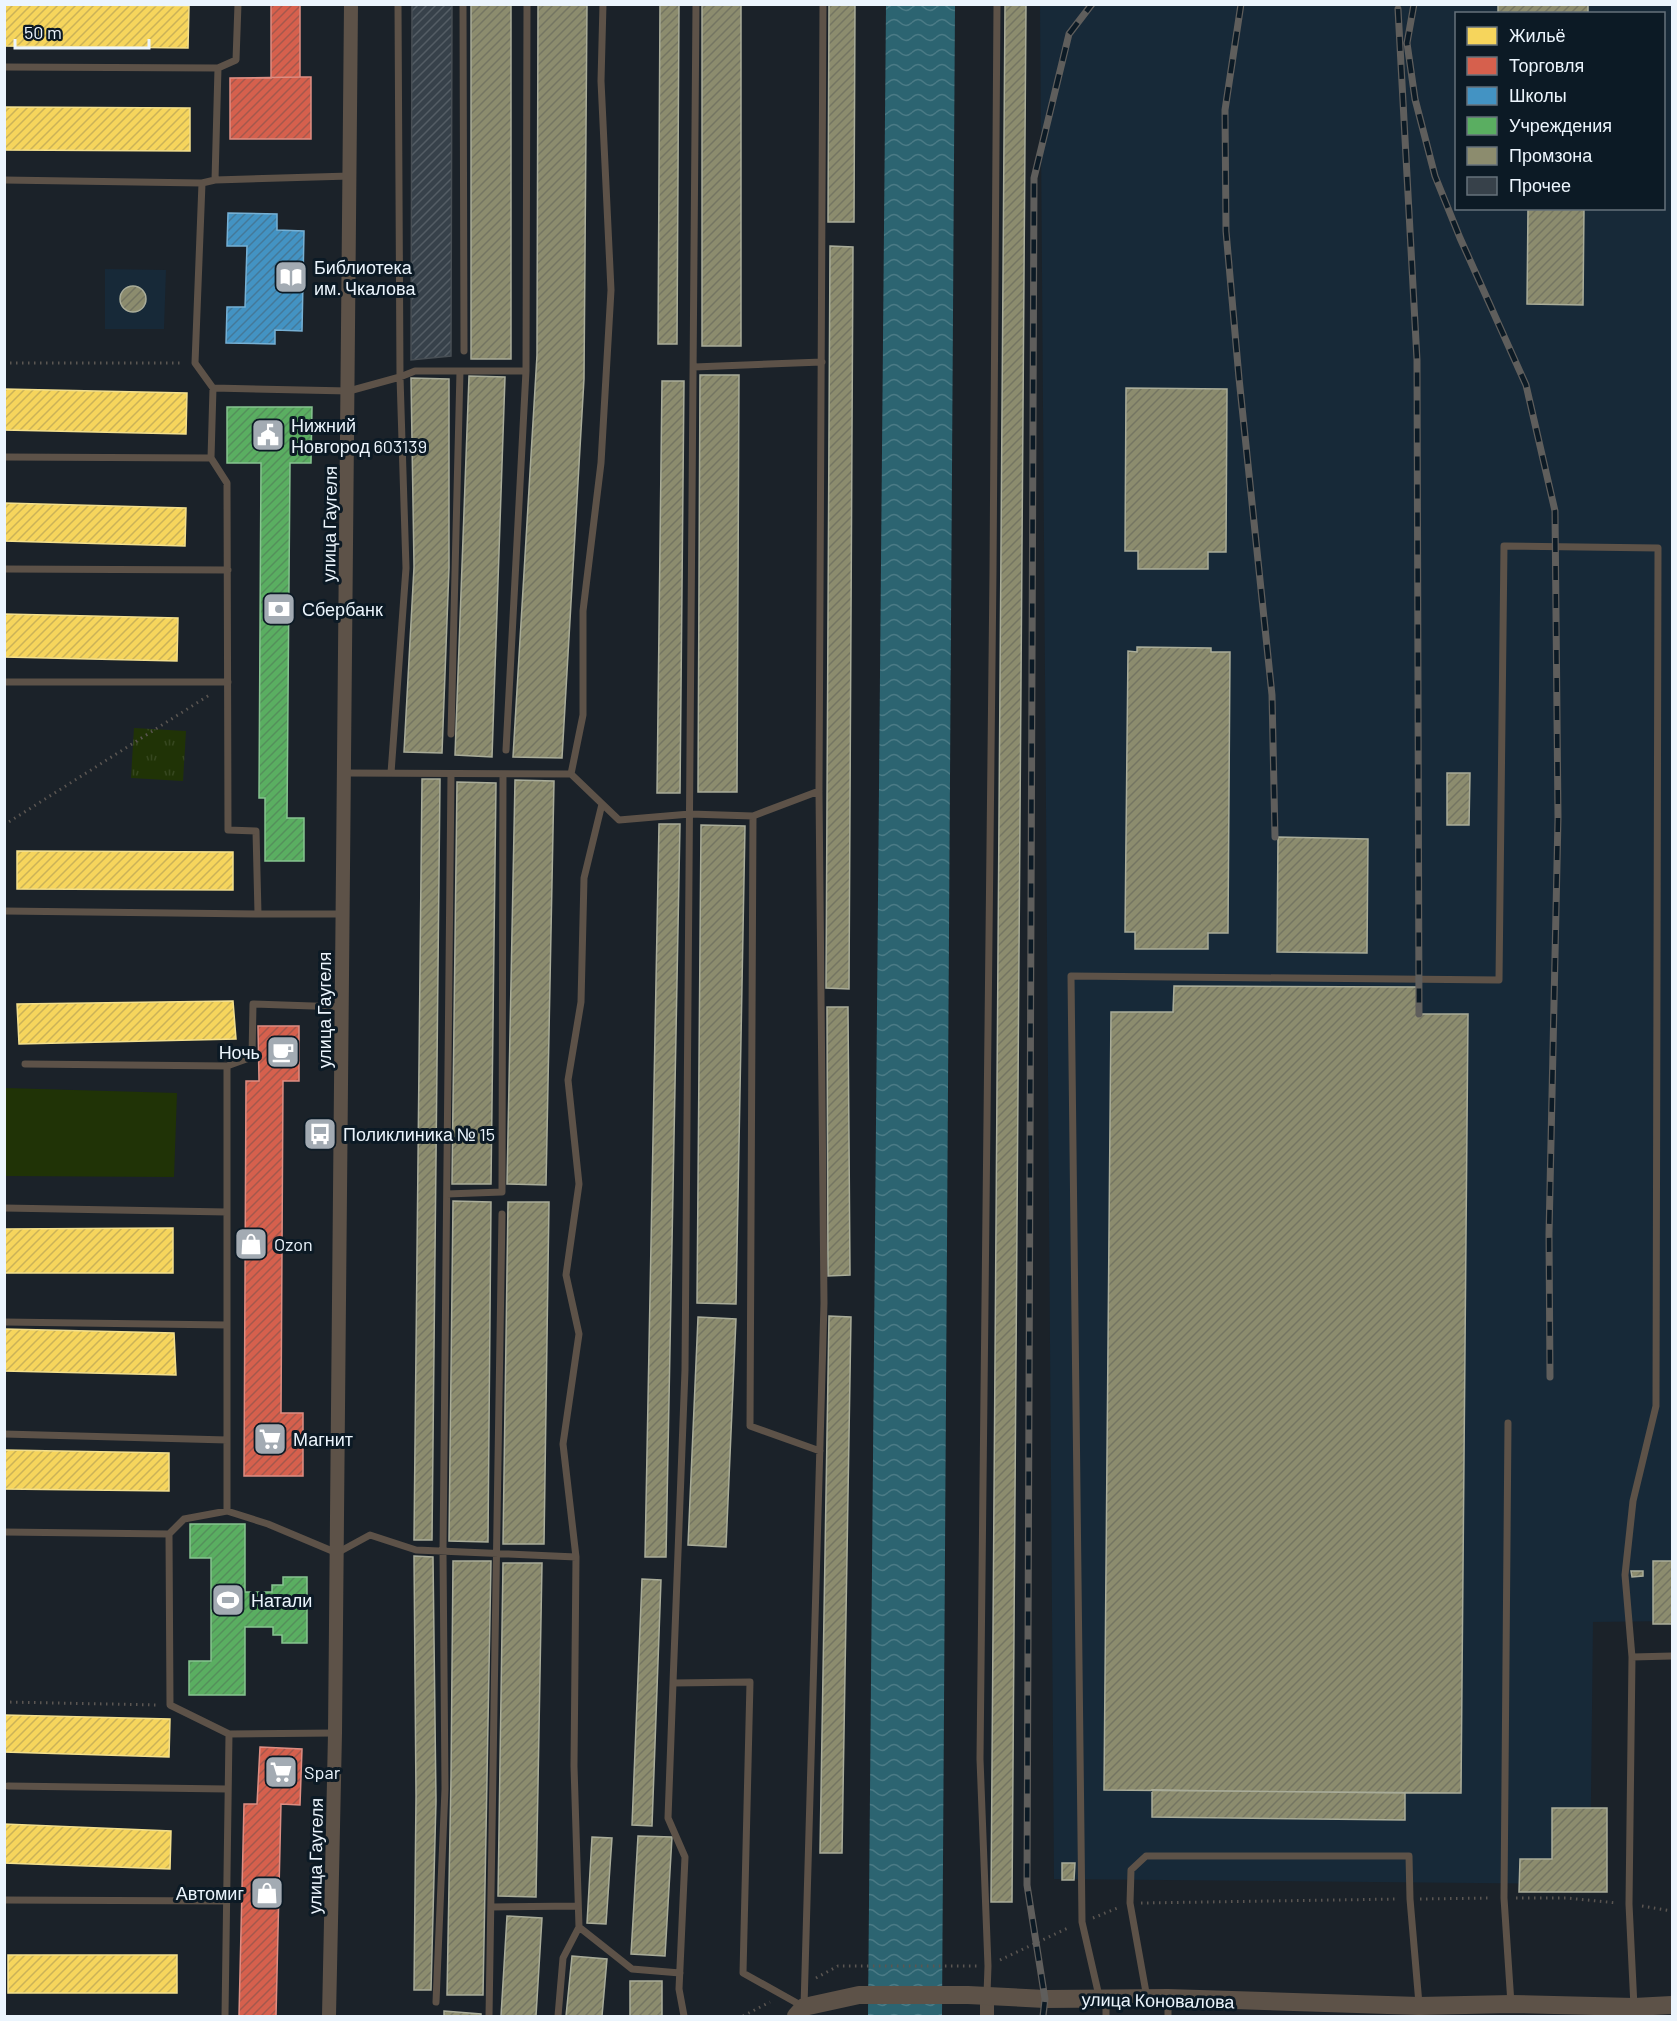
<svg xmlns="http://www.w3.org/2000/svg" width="1677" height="2021" font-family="Barlow,sans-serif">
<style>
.built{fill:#172938;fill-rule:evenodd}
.grass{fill:url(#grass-tufts)}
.pitch{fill:#203306}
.water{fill:url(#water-waves)}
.homes{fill:url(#homes-hatch);stroke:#f3df8c;stroke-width:1.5}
.shops{fill:url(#shops-hatch);stroke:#dd8d82;stroke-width:1.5}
.schools{fill:url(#schools-hatch);stroke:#76b0d4;stroke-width:1.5}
.public{fill:url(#public-hatch);stroke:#86c390;stroke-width:1.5}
.industry{fill:url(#industry-hatch);stroke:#a9ac99;stroke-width:1.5}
.building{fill:url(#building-hatch);stroke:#474e54;stroke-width:1.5}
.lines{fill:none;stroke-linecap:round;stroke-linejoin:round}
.path{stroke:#5b5652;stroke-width:3;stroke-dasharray:1.5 4.5;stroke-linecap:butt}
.service{stroke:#5d5248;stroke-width:7}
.minor{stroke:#5d5248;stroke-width:14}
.tertiary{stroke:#5d5248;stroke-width:18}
.rail-casing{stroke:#5f5e5c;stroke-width:7}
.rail{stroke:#0c1a25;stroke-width:4.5;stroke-dasharray:14;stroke-linecap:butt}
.labels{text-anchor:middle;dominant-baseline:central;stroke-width:6;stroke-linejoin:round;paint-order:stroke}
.poi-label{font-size:18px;fill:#ecf5fd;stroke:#0c1a25;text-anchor:start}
.street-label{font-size:18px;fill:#ecf5fd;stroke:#0c1a25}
</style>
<defs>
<pattern id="grass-tufts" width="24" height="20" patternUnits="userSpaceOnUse" patternTransform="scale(1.5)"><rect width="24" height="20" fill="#203306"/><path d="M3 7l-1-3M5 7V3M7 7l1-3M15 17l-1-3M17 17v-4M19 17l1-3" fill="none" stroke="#36471f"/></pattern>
<pattern id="water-waves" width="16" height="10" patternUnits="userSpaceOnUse" patternTransform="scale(1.5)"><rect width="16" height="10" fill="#2c6471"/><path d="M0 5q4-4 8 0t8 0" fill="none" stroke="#4b7b86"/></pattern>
<pattern id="homes-hatch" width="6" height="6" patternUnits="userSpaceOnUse" patternTransform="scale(1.5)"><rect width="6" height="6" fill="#f6d55c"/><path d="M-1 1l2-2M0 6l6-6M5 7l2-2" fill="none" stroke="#cab258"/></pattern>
<pattern id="shops-hatch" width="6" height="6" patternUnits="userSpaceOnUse" patternTransform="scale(1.5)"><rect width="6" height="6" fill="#d6604d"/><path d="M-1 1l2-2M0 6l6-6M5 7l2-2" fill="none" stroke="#a4584d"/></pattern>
<pattern id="schools-hatch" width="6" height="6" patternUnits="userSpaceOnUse" patternTransform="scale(1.5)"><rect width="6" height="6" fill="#4393c3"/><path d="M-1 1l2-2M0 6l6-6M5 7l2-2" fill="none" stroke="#447999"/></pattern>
<pattern id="public-hatch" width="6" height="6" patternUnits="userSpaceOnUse" patternTransform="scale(1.5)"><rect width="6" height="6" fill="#5aae61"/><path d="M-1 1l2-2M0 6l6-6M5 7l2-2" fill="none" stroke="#54905b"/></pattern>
<pattern id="industry-hatch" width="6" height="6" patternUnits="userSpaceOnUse" patternTransform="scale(1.5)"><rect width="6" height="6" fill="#8c8c6e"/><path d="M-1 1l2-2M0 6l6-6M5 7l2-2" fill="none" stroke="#747562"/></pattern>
<pattern id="building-hatch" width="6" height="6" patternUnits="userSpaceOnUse" patternTransform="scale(1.5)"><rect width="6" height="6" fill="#37414a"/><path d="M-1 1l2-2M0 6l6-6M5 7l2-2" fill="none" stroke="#545d65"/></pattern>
</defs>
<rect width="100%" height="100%" fill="#1b2229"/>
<!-- built -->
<path class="built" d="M 1040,5 L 1672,5 L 1672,1621 L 1593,1622 L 1590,1884 L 1054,1879 ZM 1456,14 L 1664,14 L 1664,208 L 1456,208 Z
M 105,269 L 166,270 L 164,329 L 105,329 Z"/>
<!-- grass -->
<path class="grass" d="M 134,728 L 186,731 L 183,781 L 131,778 Z"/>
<!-- pitch -->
<path class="pitch" d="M 5,1088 L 177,1093 L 174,1177 L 5,1176 Z"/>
<!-- water -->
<path class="water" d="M 955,4 L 942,2016 L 868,2016 L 886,5 Z"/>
<!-- homes -->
<path class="homes" d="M 4,4 L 189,6 L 188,48 L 4,46 Z
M 4,107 L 190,108 L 190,151 L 4,150 Z
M 4,389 L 187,393 L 186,434 L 4,430 Z
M 4,503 L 186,508 L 185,546 L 4,541 Z
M 4,614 L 178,618 L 177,661 L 4,657 Z
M 17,851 L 233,852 L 233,890 L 17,889 Z
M 233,1001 L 236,1039 L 19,1044 L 17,1004 Z
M 173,1228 L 173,1273 L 4,1273 L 4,1229 Z
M 4,1329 L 174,1333 L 176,1375 L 4,1371 Z
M 4,1450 L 169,1453 L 169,1491 L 4,1489 Z
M 4,1715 L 170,1719 L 169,1757 L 4,1752 Z
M 4,1824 L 171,1831 L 170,1869 L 4,1863 Z
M 8,1955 L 177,1955 L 177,1993 L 8,1993 Z"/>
<!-- shops -->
<path class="shops" d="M 271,4 L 300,4 L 300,77 L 311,77 L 311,139 L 230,139 L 230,78 L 271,78 Z
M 300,77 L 311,77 L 311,139 L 230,139 L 230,78 Z
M 258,1026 L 299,1026 L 299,1081 L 283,1081 L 281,1413 L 303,1413 L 303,1476 L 244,1476 L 246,1081 L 259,1081 Z
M 260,1747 L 302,1749 L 300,1805 L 281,1804 L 276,2016 L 239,2016 L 244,1804 L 257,1804 Z"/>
<!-- schools -->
<path class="schools" d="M 228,213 L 277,214 L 277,230 L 304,231 L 302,331 L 275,330 L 275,344 L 226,343 L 227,307 L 245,307 L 247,246 L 227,246 Z"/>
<!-- public -->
<path class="public" d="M 227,407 L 312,407 L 311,463 L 290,463 L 287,818 L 304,818 L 304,861 L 265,861 L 265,798 L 259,798 L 261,463 L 227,463 Z
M 190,1524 L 245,1524 L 245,1592 L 272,1592 L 272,1585 L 283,1585 L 283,1577 L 307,1577 L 307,1643 L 282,1643 L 282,1635 L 273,1635 L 273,1627 L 245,1627 L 245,1695 L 189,1695 L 189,1661 L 211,1661 L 211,1558 L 190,1558 Z"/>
<!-- industry -->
<path class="industry" d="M 471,4 L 511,4 L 511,359 L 471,359 Z
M 538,4 L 587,4 L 584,379 L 562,758 L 513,757 L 537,355 Z
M 660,4 L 679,4 L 677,344 L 658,344 Z
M 702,4 L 741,4 L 741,346 L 702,346 Z
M 829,4 L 855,4 L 854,222 L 828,222 Z
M 1005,4 L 1026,4 L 1012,1902 L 991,1902 Z
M 1498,4 L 1588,4 L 1588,14 L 1498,14 Z
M 1528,208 L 1584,208 L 1583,305 L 1527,304 Z
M 830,246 L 853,247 L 849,989 L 826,988 Z
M120 299a13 13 0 1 1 26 0a13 13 0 1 1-26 0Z
M 700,375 L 739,375 L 737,792 L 698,792 Z
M 469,376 L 505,377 L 492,757 L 455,755 Z
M 411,378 L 449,379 L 449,568 L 442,753 L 404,752 L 414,567 Z
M 662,381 L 684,381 L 680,793 L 657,793 Z
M 1126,388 L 1227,389 L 1226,552 L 1208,552 L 1208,569 L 1138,569 L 1138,551 L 1125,551 Z
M 1137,647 L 1211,648 L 1211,652 L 1230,652 L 1228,933 L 1208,933 L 1208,949 L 1135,949 L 1135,932 L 1125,932 L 1128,651 L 1137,652 Z
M 1447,773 L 1470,773 L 1469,825 L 1447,825 Z
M 422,779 L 440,779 L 432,1540 L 414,1540 Z
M 515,780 L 554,781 L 546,1185 L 507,1184 Z
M 457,782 L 496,783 L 491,1184 L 452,1184 Z
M 659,824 L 680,824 L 666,1557 L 645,1557 Z
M 701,825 L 745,826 L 736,1304 L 697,1303 Z
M 1278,837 L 1368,839 L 1367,953 L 1277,952 Z
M 1174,986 L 1419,987 L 1419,1014 L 1468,1014 L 1461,1793 L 1104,1790 L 1111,1012 L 1173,1012 Z
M 827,1007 L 848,1007 L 850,1275 L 828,1276 Z
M 453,1201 L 491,1202 L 488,1542 L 449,1541 Z
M 508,1202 L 549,1202 L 544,1544 L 503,1544 Z
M 829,1316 L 851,1317 L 842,1853 L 820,1853 Z
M 698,1317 L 736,1319 L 726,1547 L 688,1545 Z
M 414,1556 L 433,1557 L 436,1801 L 431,1990 L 414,1990 L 416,1796 Z
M 453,1561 L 491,1561 L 483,1995 L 447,1995 L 451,1776 Z
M 1653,1561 L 1672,1561 L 1672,1624 L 1653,1624 Z
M 503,1563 L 542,1563 L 536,1897 L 498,1896 Z
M 1631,1571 L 1643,1571 L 1643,1576 L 1632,1577 Z
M 642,1579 L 661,1580 L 652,1826 L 632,1825 Z
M 1152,1790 L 1405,1793 L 1405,1820 L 1152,1817 Z
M 1552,1808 L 1607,1808 L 1607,1892 L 1519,1892 L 1520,1859 L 1552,1859 Z
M 638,1836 L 672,1837 L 665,1956 L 631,1954 Z
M 592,1837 L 612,1838 L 606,1924 L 587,1923 Z
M 1062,1863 L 1075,1863 L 1074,1880 L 1062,1880 Z
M 507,1916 L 542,1918 L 536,2016 L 501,2016 Z
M 572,1956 L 607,1959 L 602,2016 L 566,2016 Z
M 630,1981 L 662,1981 L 662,2016 L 630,2016 Z
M 444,2011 L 481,2014 L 481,2016 L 444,2016 Z"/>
<!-- building -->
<path class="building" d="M 412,4 L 452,4 L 451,356 L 411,360 Z"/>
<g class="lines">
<!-- path -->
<path class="path" d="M 4,363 L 183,363
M 4,825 L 211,694
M 4,1702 L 159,1705
M 1516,1898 L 1567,1898 L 1617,1903
M 1420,1899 L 1492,1898
M 1141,1903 L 1399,1899
M 1642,1906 L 1672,1911
M 1093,1918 L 1120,1907
M 1000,1960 L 1070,1927
M 816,1978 L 838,1966 L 977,1966
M 743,2016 L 770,2002"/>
<!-- service -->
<path class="service" d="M 238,4 L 236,60 L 218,68 L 215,180 L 350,176
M 463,4 L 464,351
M 4,67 L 218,68
M 4,180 L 202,183 L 215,180
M 202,183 L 195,363 L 213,388 L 349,391 L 400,377 L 415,371 L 526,371 L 527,4
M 694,367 L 822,362
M 213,388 L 211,458 L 227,483 L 228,830 L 256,831 L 258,914 L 343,914
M 4,457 L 211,458
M 4,569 L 228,570
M 4,682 L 228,682
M 451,734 L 460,371
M 506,750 L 526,371
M 345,773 L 571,774 L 619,820 L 690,814 L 753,816
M 391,773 L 406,568 L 400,377 L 398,4
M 571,774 L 583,715 L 583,611 L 601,463 L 611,290 L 601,81 L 603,4
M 819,791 L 753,816 L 750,1426 L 820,1451
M 4,911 L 258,914
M 25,1064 L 227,1066
M 447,1194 L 502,1192 L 503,774
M 4,1208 L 227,1212
M 4,1322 L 227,1325
M 1508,1423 L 1504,1898 L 1511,2004
M 4,1434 L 227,1440
M 227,1511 L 227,1066 L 252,1057 L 253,1004 L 342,1007
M 4,1532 L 169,1534 L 170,1705 L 229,1734
M 169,1534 L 184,1519 L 227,1511 L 268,1524 L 337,1553 L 370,1535 L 416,1550 L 576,1557 L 563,1444 L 579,1334 L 566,1275 L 579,1184 L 568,1080 L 581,1002 L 584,878 L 602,804
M 576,1557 L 574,1766 L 579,1927 L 632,1969 L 680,1973
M 673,1683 L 685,1370 L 696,4
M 8,1786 L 227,1789
M 4,1900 L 225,1901
M 491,1907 L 578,1906
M 987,1994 L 988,1966 L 980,1759 L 993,572 L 997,4
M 1099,1996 L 1082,1922 L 1071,976 L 1499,980 L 1504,546 L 1658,548 L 1656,1406 L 1633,1501 L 1625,1575 L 1632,1657
M 1147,1998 L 1130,1903 L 1131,1870 L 1146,1856 L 1409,1856 L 1410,1899 L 1419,2004
M 1168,1998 L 1168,2016
M 1106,2001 L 1106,2016
M 436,2002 L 445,1789 L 443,1552 L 451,774
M 1634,2007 L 1629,1904 L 1632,1657 L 1672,1656
M 225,2016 L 229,1734 L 335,1733
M 489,2016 L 502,1214
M 558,2016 L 563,1958 L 579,1927
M 684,2016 L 679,1989 L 685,1857 L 668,1818 L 673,1683 L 750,1682 L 743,1973 L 804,2007 L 824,1303 L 819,791 L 823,4"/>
<!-- minor -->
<path class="minor" d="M 987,1998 L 987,2016
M 329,2016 L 335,1733 L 351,4"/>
<!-- tertiary -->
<path class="tertiary" d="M 796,2016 L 804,2007 L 859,1995 L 968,1995 L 1045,1999 L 1168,1998 L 1419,2006 L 1511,2004 L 1634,2007 L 1672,2005"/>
<!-- rail casing -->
<g class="rail-casing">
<path id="rail" d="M 1241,4 L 1225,110 L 1226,231 L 1239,378 L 1272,695 L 1275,837
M 1414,4 L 1407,43 L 1415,99 L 1435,176 L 1460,238 L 1526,385 L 1555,511 L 1558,818 L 1549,1234 L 1550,1377
M 1398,9 L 1417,360 L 1419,1014
M 1043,2016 L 1045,1999 L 1027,1885 L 1034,178 L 1069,34 L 1092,4"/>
</g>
<!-- rail -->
<use href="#rail" class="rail"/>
</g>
<!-- icons -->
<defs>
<g id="library-square" transform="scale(1.725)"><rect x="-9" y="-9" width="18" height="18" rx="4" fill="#a3abb3" stroke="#0c1a25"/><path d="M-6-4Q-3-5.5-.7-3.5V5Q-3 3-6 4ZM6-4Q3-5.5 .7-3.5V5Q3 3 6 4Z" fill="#fff"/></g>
<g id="civic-square" transform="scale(1.725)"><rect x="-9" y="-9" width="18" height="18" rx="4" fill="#a3abb3" stroke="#0c1a25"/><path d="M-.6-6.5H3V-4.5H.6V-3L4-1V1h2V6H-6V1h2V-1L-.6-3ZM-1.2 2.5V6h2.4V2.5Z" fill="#fff"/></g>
<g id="bank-square" transform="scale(1.725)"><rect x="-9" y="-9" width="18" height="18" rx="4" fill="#a3abb3" stroke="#0c1a25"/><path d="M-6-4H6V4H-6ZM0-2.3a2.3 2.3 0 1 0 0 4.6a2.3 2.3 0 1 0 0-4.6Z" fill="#fff"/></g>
<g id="cafe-square" transform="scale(1.725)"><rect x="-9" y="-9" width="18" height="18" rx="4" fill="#a3abb3" stroke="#0c1a25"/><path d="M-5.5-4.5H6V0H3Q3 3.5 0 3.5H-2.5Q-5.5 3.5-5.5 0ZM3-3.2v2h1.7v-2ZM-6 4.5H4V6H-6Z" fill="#fff"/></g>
<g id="bus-square" transform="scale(1.725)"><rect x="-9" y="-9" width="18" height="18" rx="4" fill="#a3abb3" stroke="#0c1a25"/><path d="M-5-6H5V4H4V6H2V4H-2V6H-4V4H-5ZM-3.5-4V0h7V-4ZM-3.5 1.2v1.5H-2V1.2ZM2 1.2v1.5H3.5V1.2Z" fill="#fff"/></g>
<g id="shop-square" transform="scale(1.725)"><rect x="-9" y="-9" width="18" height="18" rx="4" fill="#a3abb3" stroke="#0c1a25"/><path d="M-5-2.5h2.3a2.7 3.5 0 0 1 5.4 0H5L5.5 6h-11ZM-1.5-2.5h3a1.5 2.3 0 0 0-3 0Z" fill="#fff"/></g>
<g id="supermarket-square" transform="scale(1.725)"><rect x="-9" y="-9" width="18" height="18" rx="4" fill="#a3abb3" stroke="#0c1a25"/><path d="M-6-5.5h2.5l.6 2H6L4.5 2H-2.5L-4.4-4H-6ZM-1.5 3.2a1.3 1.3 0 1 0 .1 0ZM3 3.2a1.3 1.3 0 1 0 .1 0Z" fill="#fff"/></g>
<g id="stadium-square" transform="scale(1.725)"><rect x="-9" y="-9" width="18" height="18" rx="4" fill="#a3abb3" stroke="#0c1a25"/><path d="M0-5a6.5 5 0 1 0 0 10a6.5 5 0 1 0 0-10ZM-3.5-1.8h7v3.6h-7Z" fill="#fff"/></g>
</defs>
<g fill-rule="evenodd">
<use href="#library-square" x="291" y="277"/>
<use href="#civic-square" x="268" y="435"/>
<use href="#bank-square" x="279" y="609"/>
<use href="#cafe-square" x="283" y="1052"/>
<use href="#bus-square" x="320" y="1134"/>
<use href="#shop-square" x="251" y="1244"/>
<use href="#supermarket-square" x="270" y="1439"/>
<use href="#stadium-square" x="228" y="1600"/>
<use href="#supermarket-square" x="281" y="1772"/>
<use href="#shop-square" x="267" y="1893"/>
</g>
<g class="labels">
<!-- poi labels -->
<g class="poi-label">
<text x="314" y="267">Библиотека<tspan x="314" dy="21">им. Чкалова</tspan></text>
<text x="291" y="425">Нижний<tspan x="291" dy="21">Новгород 603139</tspan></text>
<text x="302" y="609">Сбербанк</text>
<text x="260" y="1052" text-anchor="end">Ночь</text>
<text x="343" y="1134">Поликлиника № 15</text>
<text x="274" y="1244">Ozon</text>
<text x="293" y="1439">Магнит</text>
<text x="251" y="1600">Натали</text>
<text x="304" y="1772">Spar</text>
<text x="244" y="1893" text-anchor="end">Автомиг</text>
</g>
<!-- street labels -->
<g class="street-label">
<text transform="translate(329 524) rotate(-89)">улица Гаугеля</text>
<text transform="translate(324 1010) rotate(-90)">улица Гаугеля</text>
<text transform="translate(315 1856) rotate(-89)">улица Гаугеля</text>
<text transform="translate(1158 2000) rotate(1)">улица Коновалова</text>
</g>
</g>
<!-- border -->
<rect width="1677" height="2021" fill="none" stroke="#ecf5fd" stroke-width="12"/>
<!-- legend -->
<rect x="1455" y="12" width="210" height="198" fill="#0c1a25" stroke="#66727b" stroke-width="1.5"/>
<rect x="1467" y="27" width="30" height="18" fill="#f6d55c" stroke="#66727b" stroke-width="1.5"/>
<text x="1509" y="42" font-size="18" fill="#ecf5fd">Жильё</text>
<rect x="1467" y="57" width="30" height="18" fill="#d6604d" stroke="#66727b" stroke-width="1.5"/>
<text x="1509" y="72" font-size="18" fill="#ecf5fd">Торговля</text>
<rect x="1467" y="87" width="30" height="18" fill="#4393c3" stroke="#66727b" stroke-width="1.5"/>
<text x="1509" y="102" font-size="18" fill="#ecf5fd">Школы</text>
<rect x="1467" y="117" width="30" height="18" fill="#5aae61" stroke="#66727b" stroke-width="1.5"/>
<text x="1509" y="132" font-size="18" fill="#ecf5fd">Учреждения</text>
<rect x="1467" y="147" width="30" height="18" fill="#8c8c6e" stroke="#66727b" stroke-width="1.5"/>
<text x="1509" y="162" font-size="18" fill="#ecf5fd">Промзона</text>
<rect x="1467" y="177" width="30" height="18" fill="#37414a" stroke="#66727b" stroke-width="1.5"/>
<text x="1509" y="192" font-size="18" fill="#ecf5fd">Прочее</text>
<!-- scale -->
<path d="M15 39v9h134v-9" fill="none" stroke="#ecf5fd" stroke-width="3"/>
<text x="24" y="39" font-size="18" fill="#ecf5fd" stroke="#0c1a25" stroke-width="4.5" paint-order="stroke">50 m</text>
</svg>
